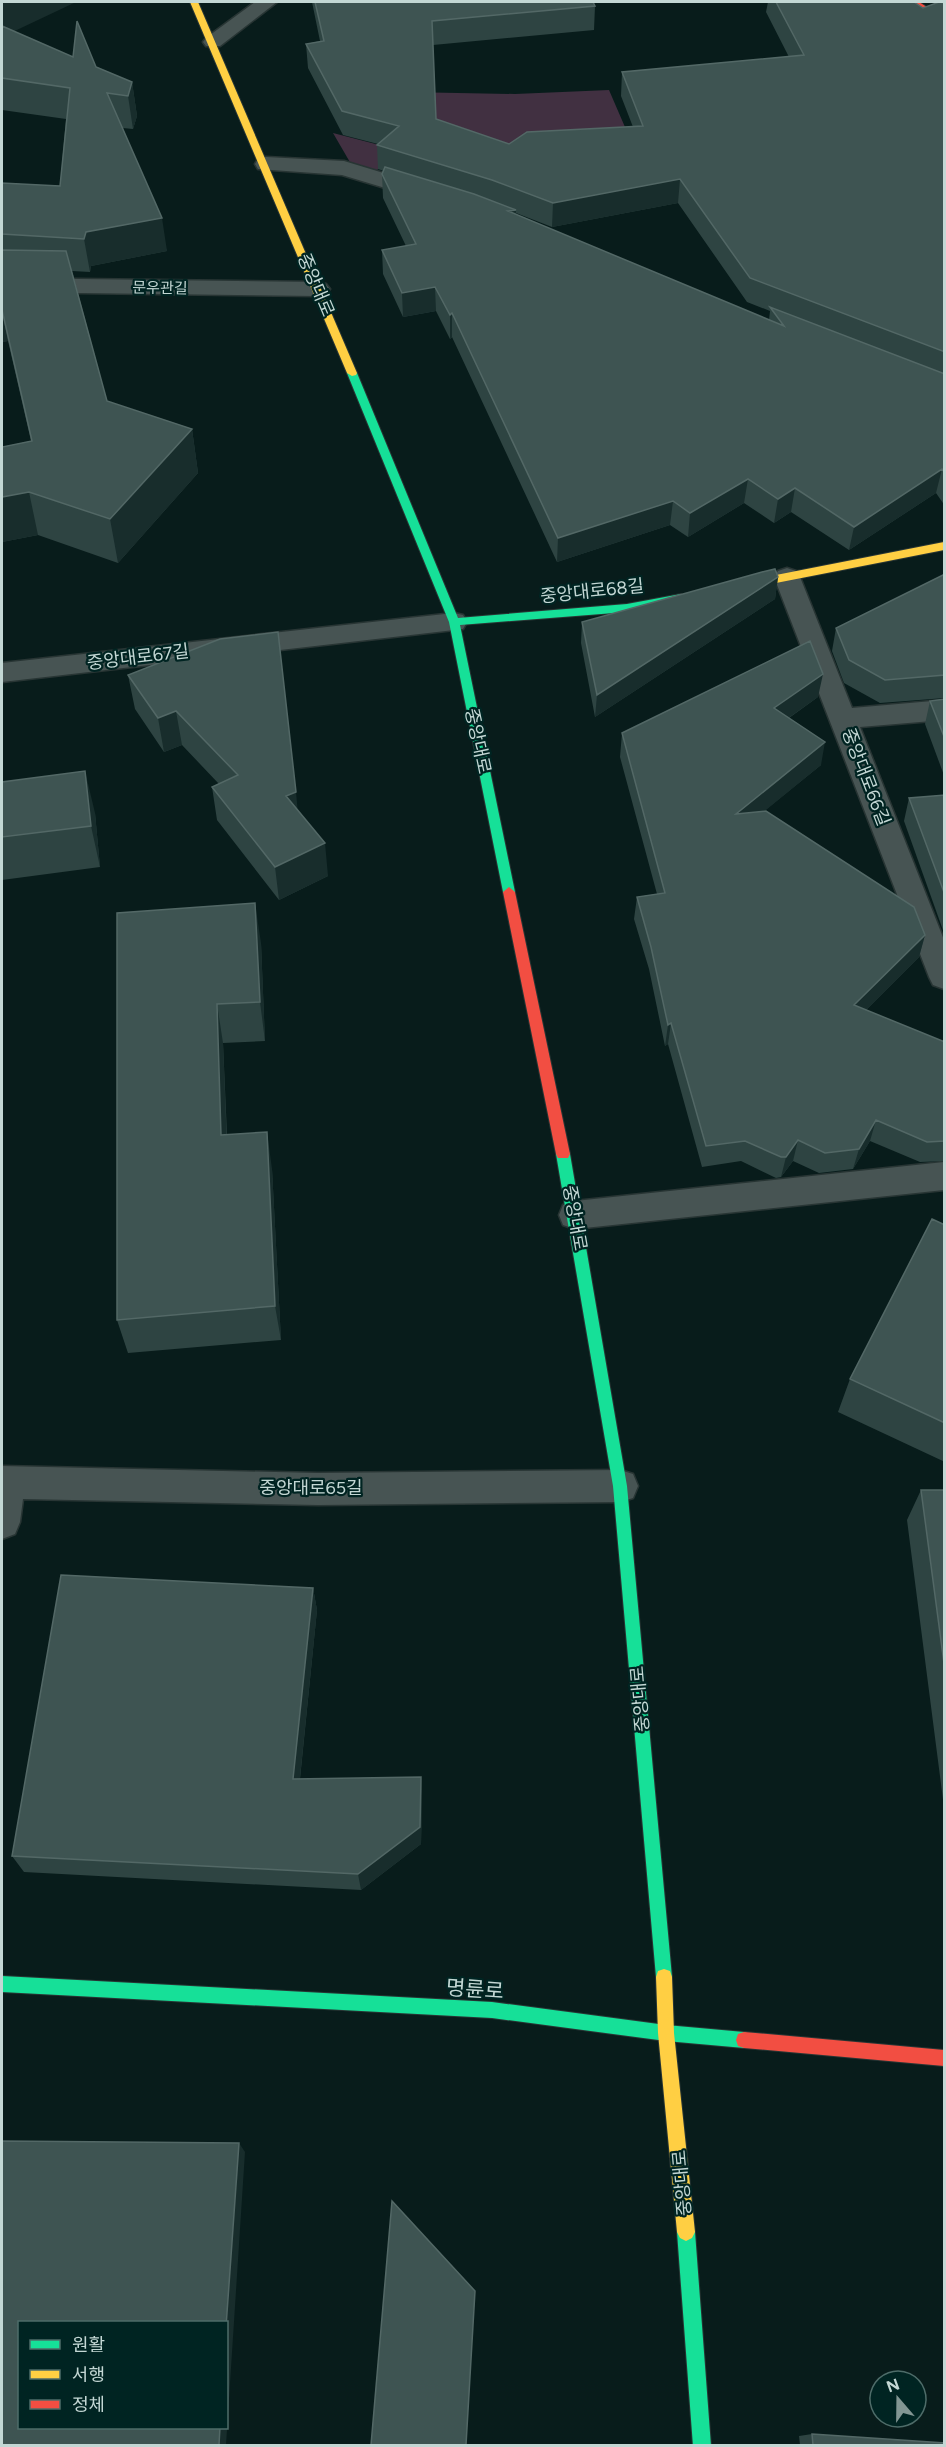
<svg xmlns="http://www.w3.org/2000/svg" width="946" height="2447" font-family="Figtree,'Noto Sans KR',sans-serif">
<style>
.green{fill:#413041}
.lines{fill:none;stroke-linecap:round;stroke-linejoin:round}
.street-casing{stroke:#283534;stroke-width:3}
.fast-casing{stroke:#283534;stroke-width:2}
.slow-casing{stroke:#283534;stroke-width:2}
.jam-casing{stroke:#283534;stroke-width:2}
.street{fill:#475453;fill-rule:evenodd}
.fast{fill:#16e098;fill-rule:evenodd}
.slow{fill:#ffcf43;fill-rule:evenodd}
.jam{fill:#f24e42;fill-rule:evenodd}
.wall{fill:#2e4442;fill-rule:evenodd}
.shaded-wall{fill:#182d2c}
.building{fill:#3e5452;stroke:#536866;stroke-width:1.5}
.labels{text-anchor:middle;dominant-baseline:central;stroke-width:4.5;stroke-linejoin:round;paint-order:stroke}
.far-street-label{font-size:15px;fill:#c3d7d4;stroke:#002422}
.street-label{font-size:18px;fill:#c3d7d4;stroke:#002422}
.near-street-label{font-size:21px;fill:#c3d7d4;stroke:#002422}
</style>
<rect width="100%" height="100%" fill="#081c1b"/>
<!-- green -->
<path class="green" d="M 609,90 L 631,141 L 523,155 L 415,136 L 376,171 L 351,164 L 333,133 L 391,148 L 406,92 L 515,94 Z"/>
<g class="lines">
<!-- street casing -->
<g class="street-casing">
<path id="street" d="M 255,2 L 277,2 L 220,46 L 206,46 L 203,42 L 206,38 Z
M 266,157 L 344,161 L 433,188 L 436,193 L 433,198 L 425,200 L 342,175 L 258,169 L 255,164 L 258,159 Z
M 2,278 L 318,282 L 326,284 L 330,289 L 326,294 L 318,296 L 2,292 Z
M 787,568 L 796,571 L 800,577 L 852,708 L 944,700 L 944,720 L 860,727 L 944,940 L 944,989 L 933,985 L 929,977 L 774,577 L 778,571 Z
M 454,613 L 463,615 L 467,622 L 463,629 L 2,682 L 2,663 Z
M 944,1162 L 944,1190 L 575,1229 L 563,1225 L 559,1215 L 563,1205 L 575,1201 Z
M 2,1466 L 318,1473 L 620,1470 L 633,1474 L 638,1486 L 633,1498 L 620,1502 L 318,1505 L 23,1499 L 20,1522 L 15,1534 L 2,1539 Z"/>
</g>
<!-- fast casing -->
<g class="fast-casing">
<path id="fast" d="M 352,370 L 357,373 L 458,618 L 627,604 L 681,594 L 686,598 L 681,602 L 627,612 L 460,625 L 515,892 L 509,897 L 503,892 L 449,622 L 347,373 Z
M 563,1149 L 568,1150 L 570,1154 L 627,1486 L 672,1977 L 670,1983 L 664,1985 L 658,1983 L 656,1977 L 613,1486 L 556,1154 L 558,1150 Z
M 2,1976 L 492,2002 L 666,2025 L 744,2032 L 750,2034 L 752,2040 L 750,2046 L 744,2048 L 666,2041 L 492,2018 L 2,1992 Z
M 686,2223 L 692,2226 L 695,2232 L 711,2446 L 693,2446 L 677,2232 L 680,2226 Z"/>
</g>
<!-- slow casing -->
<g class="slow-casing">
<path id="slow" d="M 190,2 L 198,2 L 357,373 L 356,375 L 352,376 L 347,373 Z
M 944,542 L 944,550 L 735,591 L 730,587 L 735,583 Z
M 664,1969 L 670,1971 L 672,1977 L 674,2033 L 695,2232 L 692,2238 L 686,2241 L 680,2238 L 677,2232 L 658,2033 L 656,1977 L 658,1971 Z"/>
</g>
<!-- jam casing -->
<g class="jam-casing">
<path id="jam" d="M 910,2 L 919,2 L 944,18 L 944,23 Z
M 509,887 L 515,892 L 570,1154 L 568,1158 L 558,1158 L 556,1154 L 503,892 Z
M 744,2032 L 944,2050 L 944,2066 L 744,2048 L 738,2046 L 736,2040 L 738,2034 Z"/>
</g>
<!-- street -->
<use href="#street" class="street"/>
<!-- fast -->
<use href="#fast" class="fast"/>
<!-- slow -->
<use href="#slow" class="slow"/>
<!-- jam -->
<use href="#jam" class="jam"/>
</g>
<!-- wall -->
<path class="wall" d="M 2,2 L 13,31 L 132,82 L 137,116 L 133,129 L 123,128 L 167,251 L 91,266 L 90,272 L 72,271 L 107,401 L 192,429 L 198,473 L 118,563 L 38,535 L 2,542 L 2,447 L 31,441 L 8,341 L 2,342 L 2,183 L 60,186 L 66,119 L 2,110 Z
M 312,2 L 593,2 L 595,6 L 594,30 L 433,45 L 436,119 L 509,144 L 633,127 L 621,96 L 622,72 L 789,57 L 766,12 L 768,2 L 888,2 L 923,8 L 945,3 L 945,506 L 936,493 L 849,550 L 791,512 L 774,523 L 744,503 L 688,537 L 670,525 L 557,562 L 452,337 L 450,339 L 436,311 L 403,317 L 383,274 L 382,250 L 406,246 L 383,198 L 382,174 L 384,171 L 378,169 L 377,145 L 378,144 L 343,135 L 308,68 L 306,44 L 320,41 ZM 678,203 L 747,302 L 770,311 L 769,320 L 516,215 L 516,213 L 552,227 Z
M 945,574 L 945,698 L 880,703 L 844,683 L 832,651 L 836,628 Z
M 778,577 L 775,599 L 595,717 L 581,643 L 582,622 Z
M 278,632 L 297,810 L 328,876 L 279,900 L 217,820 L 212,787 L 219,784 L 182,745 L 164,752 L 135,709 L 128,675 Z
M 818,697 L 789,718 L 821,765 L 764,811 L 925,935 L 919,957 L 866,1010 L 945,1042 L 945,1161 L 920,1162 L 870,1141 L 853,1169 L 819,1173 L 793,1161 L 781,1177 L 776,1178 L 741,1161 L 702,1167 L 668,1044 L 665,1046 L 649,969 L 634,919 L 637,897 L 657,894 L 620,757 L 622,733 Z
M 945,699 L 945,778 L 925,724 L 930,701 Z
M 2,782 L 95,813 L 100,867 L 2,880 Z
M 945,795 L 945,932 L 944,933 L 904,821 L 909,798 Z
M 117,913 L 261,943 L 265,1041 L 223,1043 L 227,1135 L 272,1169 L 281,1340 L 128,1353 L 117,1320 Z
M 945,1225 L 945,1462 L 838,1412 L 850,1379 Z
M 921,1490 L 945,1490 L 945,1815 L 907,1520 Z
M 313,1588 L 317,1610 L 300,1779 L 421,1777 L 422,1795 L 421,1844 L 361,1890 L 24,1872 L 12,1856 Z
M 812,2434 L 945,2445 L 800,2445 L 799,2436 Z"/>
<!-- shaded-wall -->
<path class="shaded-wall" d="M 2,2 L 76,2 L 2,37 Z
M 132,82 L 137,116 L 133,129 L 128,96 Z
M 680,179 L 678,203 L 552,227 L 553,203 Z
M 516,210 L 515,234 L 508,211 Z
M 162,218 L 167,251 L 91,266 L 90,272 L 84,239 L 86,232 Z
M 435,287 L 436,311 L 403,317 L 402,293 Z
M 2,312 L 8,341 L 2,342 Z
M 452,313 L 452,337 L 450,339 L 450,315 Z
M 192,429 L 198,473 L 118,563 L 110,519 Z
M 942,469 L 936,493 L 849,550 L 854,527 Z
M 748,479 L 744,503 L 688,537 L 690,513 Z
M 795,488 L 791,512 L 774,523 L 778,499 Z
M 29,492 L 38,535 L 2,542 L 2,497 Z
M 673,501 L 670,525 L 557,562 L 558,538 Z
M 778,577 L 775,599 L 595,717 L 597,695 Z
M 823,674 L 818,697 L 770,731 L 774,708 Z
M 176,711 L 182,745 L 164,752 L 158,718 Z
M 825,742 L 821,765 L 733,837 L 736,814 Z
M 85,771 L 95,813 L 100,867 L 91,826 Z
M 296,792 L 299,825 L 286,796 Z
M 325,843 L 328,876 L 279,900 L 275,867 Z
M 255,903 L 261,943 L 265,1041 L 260,1002 Z
M 925,935 L 919,957 L 849,1027 L 854,1005 Z
M 217,1004 L 223,1043 L 228,1172 L 221,1135 Z
M 671,1023 L 668,1044 L 665,1046 L 668,1025 Z
M 876,1120 L 870,1141 L 853,1169 L 859,1149 Z
M 267,1132 L 272,1169 L 281,1340 L 275,1306 Z
M 798,1140 L 793,1161 L 781,1177 L 786,1157 Z
M 313,1588 L 317,1610 L 298,1797 L 293,1779 Z
M 421,1777 L 422,1795 L 421,1844 L 361,1890 L 358,1874 Z
M 239,2143 L 245,2152 L 226,2445 L 219,2445 L 220,2427 L 226,2427 L 226,2327 Z"/>
<!-- building -->
<path class="building" d="M 315,2 L 593,2 L 595,6 L 432,21 L 436,119 L 509,144 L 527,132 L 643,126 L 622,72 L 804,55 L 776,2 L 914,2 L 923,8 L 939,2 L 945,3 L 945,352 L 750,278 L 680,179 L 553,203 L 492,180 L 377,145 L 399,126 L 342,111 L 306,44 L 324,41 Z
M 77,21 L 96,67 L 132,82 L 128,96 L 107,93 L 162,218 L 86,232 L 84,239 L 2,234 L 2,183 L 60,186 L 70,88 L 2,78 L 2,26 L 73,57 Z
M 385,167 L 474,194 L 516,210 L 508,211 L 784,326 L 770,307 L 945,374 L 945,473 L 942,469 L 854,527 L 795,488 L 778,499 L 748,479 L 690,513 L 673,501 L 558,538 L 452,313 L 450,315 L 435,287 L 402,293 L 382,250 L 416,244 L 382,174 Z
M 2,250 L 66,251 L 107,401 L 192,429 L 110,519 L 29,492 L 2,497 L 2,447 L 32,441 L 2,310 Z
M 775,569 L 778,577 L 597,695 L 582,622 L 762,572 Z
M 945,574 L 945,675 L 885,680 L 849,660 L 836,628 Z
M 278,632 L 296,792 L 286,796 L 325,843 L 275,867 L 212,787 L 238,775 L 176,711 L 158,718 L 128,675 L 220,639 Z
M 810,641 L 823,674 L 774,708 L 825,742 L 736,814 L 766,811 L 914,907 L 925,935 L 854,1005 L 945,1042 L 945,1141 L 927,1142 L 876,1120 L 859,1149 L 825,1153 L 798,1140 L 786,1157 L 781,1157 L 745,1141 L 706,1146 L 671,1023 L 668,1025 L 651,947 L 637,897 L 665,893 L 622,733 Z
M 945,699 L 945,739 L 930,701 Z
M 85,771 L 91,826 L 2,837 L 2,782 Z
M 945,795 L 945,895 L 909,798 Z
M 255,903 L 260,1002 L 217,1004 L 221,1135 L 267,1132 L 275,1306 L 117,1320 L 117,913 Z
M 932,1219 L 945,1225 L 945,1423 L 850,1379 Z
M 921,1490 L 945,1490 L 945,1671 Z
M 61,1575 L 313,1588 L 293,1779 L 421,1777 L 420,1827 L 358,1874 L 12,1856 Z
M 2,2141 L 239,2143 L 226,2327 L 226,2322 L 20,2322 L 20,2427 L 220,2427 L 219,2445 L 2,2445 Z
M 392,2201 L 475,2291 L 466,2445 L 371,2445 Z
M 812,2434 L 945,2443 L 945,2445 L 813,2445 Z"/>
<g class="labels">
<!-- far-street labels -->
<g class="far-street-label">
<text transform="translate(160 288) rotate(1)">문우관길</text>
</g>
<!-- street labels -->
<g class="street-label">
<text transform="translate(316 285) rotate(67)">중앙대로</text>
<text transform="translate(592 591) rotate(-6)">중앙대로68길</text>
<text transform="translate(138 657) rotate(-7)">중앙대로67길</text>
<text transform="translate(478 741) rotate(78)">중앙대로</text>
<text transform="translate(866 777) rotate(69)">중앙대로66길</text>
<text transform="translate(575 1218) rotate(80)">중앙대로</text>
<text x="311" y="1488">중앙대로65길</text>
<text transform="translate(640 1699) rotate(-95)">중앙대로</text>
<text transform="translate(682 2183) rotate(-95)">중앙대로</text>
</g>
<!-- near-street labels -->
<g class="near-street-label">
<text transform="translate(475 1989) rotate(4)">명륜로</text>
</g>
</g>
<!-- border -->
<rect width="946" height="2447" fill="none" stroke="#c3d7d4" stroke-width="6"/>
<!-- legend -->
<rect x="18" y="2321" width="210" height="108" fill="#002422" stroke="#4e6c69" stroke-width="1.5"/>
<rect x="30" y="2340" width="30" height="9" fill="#16e098" stroke="#4e6c69" stroke-width="1.5"/>
<text x="72" y="2351" font-size="18" fill="#c3d7d4">원활</text>
<rect x="30" y="2370" width="30" height="9" fill="#ffcf43" stroke="#4e6c69" stroke-width="1.5"/>
<text x="72" y="2381" font-size="18" fill="#c3d7d4">서행</text>
<rect x="30" y="2400" width="30" height="9" fill="#f24e42" stroke="#4e6c69" stroke-width="1.5"/>
<text x="72" y="2411" font-size="18" fill="#c3d7d4">정체</text>
<!-- north arrow -->
<g transform="translate(898 2399) rotate(340)"><circle r="28" fill="#002422" stroke="#4e6c69" stroke-width="1.5"/>
<path d="M0-4.5L10 22L0 15L-10 22Z" fill="#829693"/>
<text y="-9" font-size="16" font-weight="bold" text-anchor="middle" fill="#c3d7d4">N</text>
</g>
</svg>
